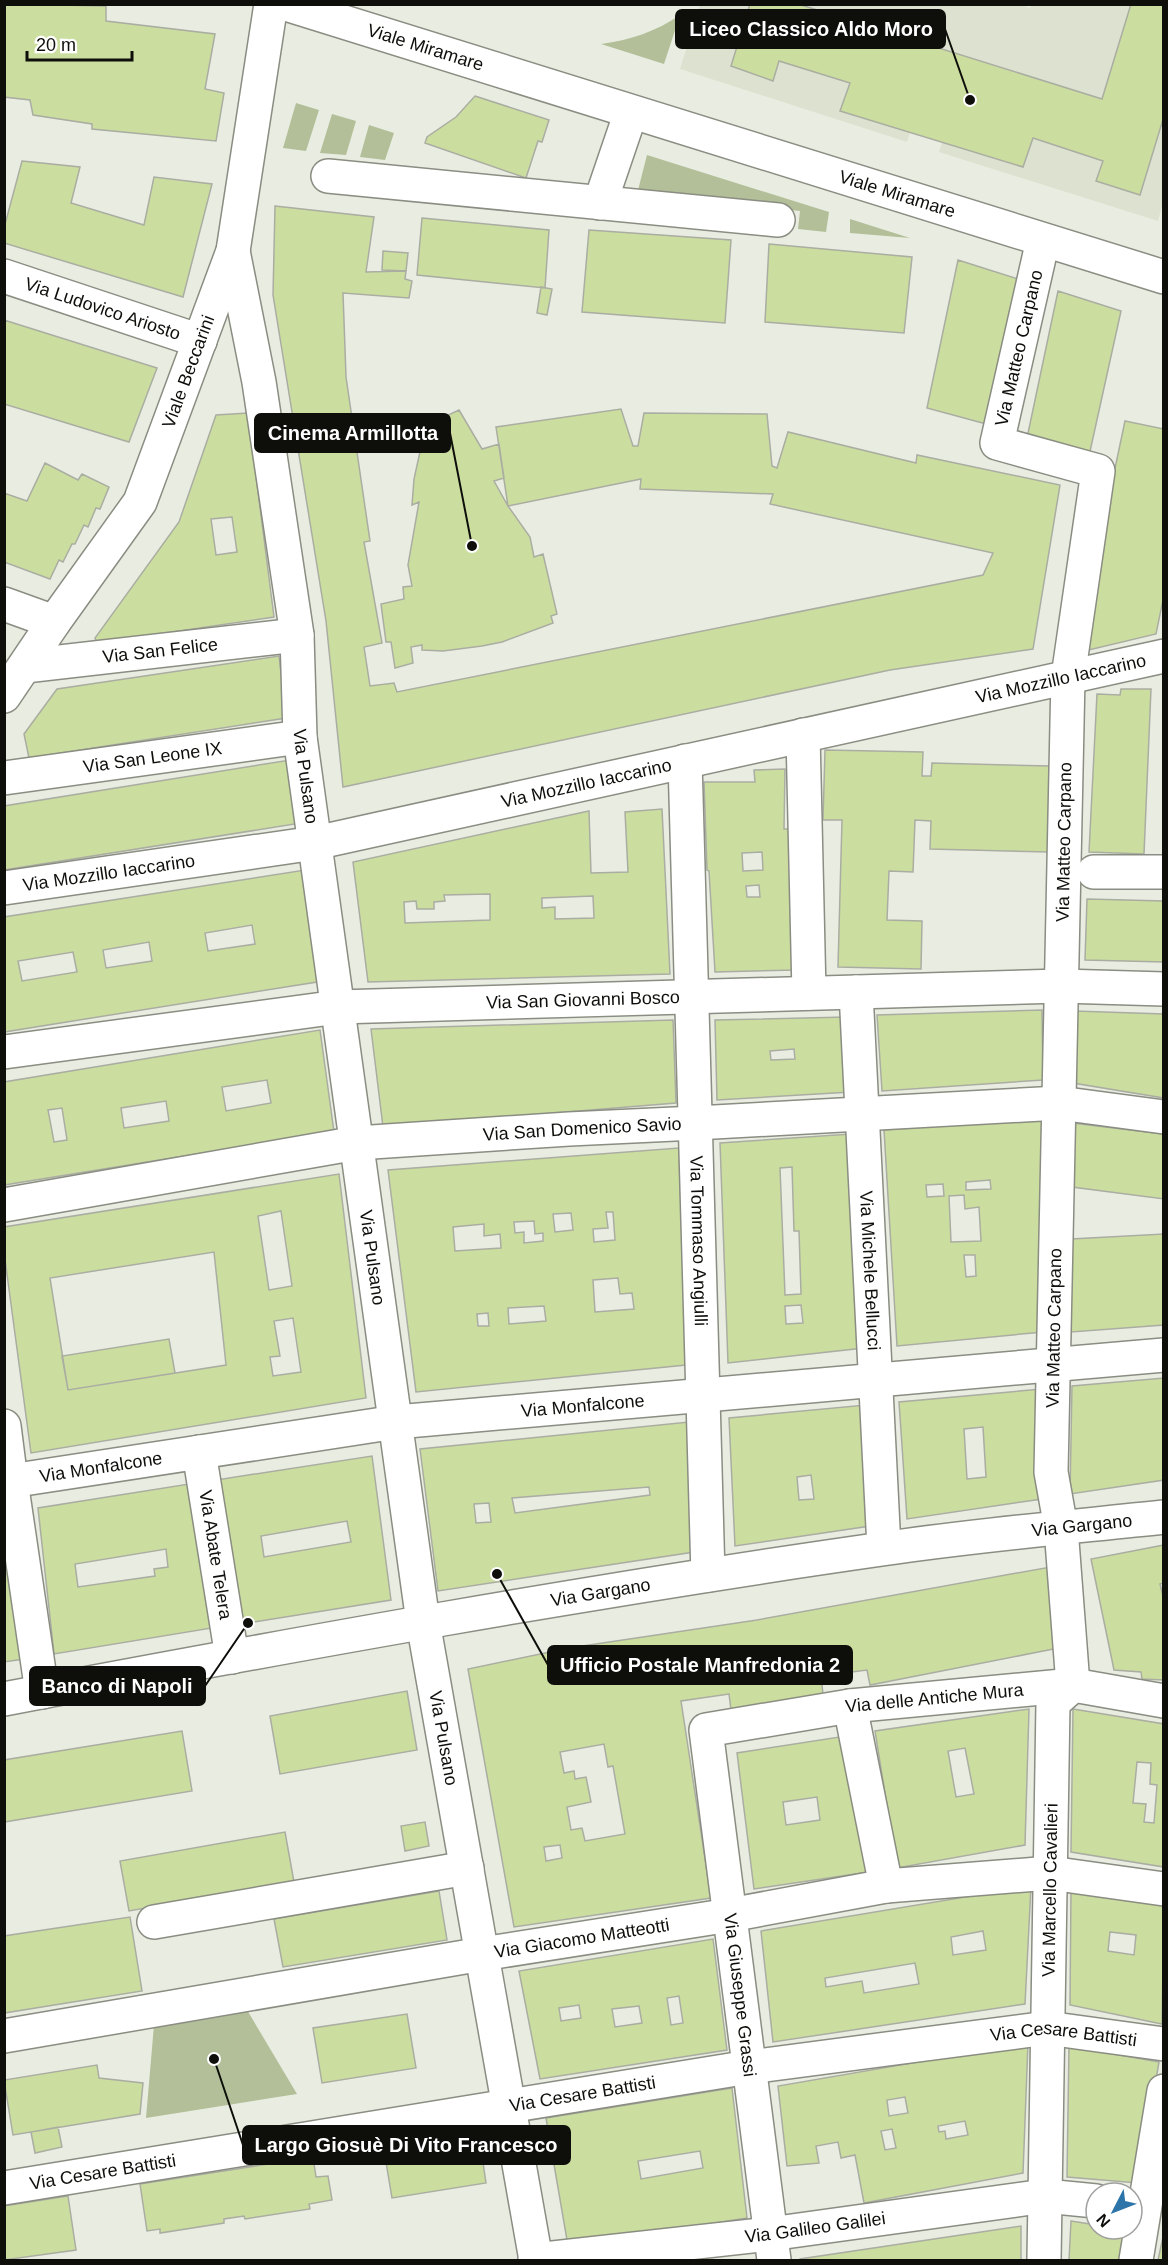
<svg xmlns="http://www.w3.org/2000/svg" width="1168" height="2265" font-family="Arial,sans-serif">
<style>
.built{fill:#dce2cf}
.green{fill:#b3bf99}
.building{fill:#ccde9f;stroke:#aaada2;stroke-width:1.5;fill-rule:evenodd}
.lines{fill:none;stroke-linecap:round;stroke-linejoin:round}
.minor-casing{stroke:#8a8d82;stroke-width:36}
.major-casing{stroke:#8a8d82;stroke-width:36}
.minor{stroke:#fff;stroke-width:33}
.major{stroke:#fff;stroke-width:33}
.labels{text-anchor:middle;dominant-baseline:central;stroke-width:4.5;stroke-linejoin:round;paint-order:stroke}
.street-label{font-size:18px;fill:#0e0f0b;stroke:#fff}
.leader{fill:none;stroke:#0e0f0b;stroke-width:2}
.callout-dot{fill:#0e0f0b;stroke:#fff;stroke-width:2}
.callout{fill:#0e0f0b;stroke:#0e0f0b;stroke-width:2}
.callout-label{font-size:20px;text-anchor:middle;font-weight:bold;fill:#fff}
</style>
<rect width="100%" height="100%" fill="#e9ede1"/>
<!-- built -->
<path class="built" d="M 1020,4 L 1029,8 L 1034,4 L 1163,5 L 1163,202 L 1158,221 L 939,152 L 942,142 L 910,132 L 907,142 L 680,69 L 700,5 Z"/>
<!-- green -->
<path class="green" d="M 680,15 L 664,64 L 601,44 C 630,40 655,32 680,15 Z
M 296,103 L 319,110 L 306,151 L 283,148 Z
M 332,114 L 356,121 L 346,155 L 320,153 Z
M 369,125 L 394,133 L 385,160 L 360,157 Z
M 647,155 L 829,212 L 826,232 L 798,229 L 800,211 L 637,194 Z
M 850,219 L 910,238 L 850,233 Z
M 247,2010 L 297,2094 L 146,2118 L 154,2025 Z"/>
<!-- building -->
<path class="building" d="M 4,4 L 106,6 L 106,21 L 215,34 L 205,89 L 224,93 L 216,141 L 92,129 L 92,124 L 33,115 L 30,100 L 4,97 Z
M 750,4 L 798,4 L 1102,99 L 1131,4 L 1164,4 L 1164,116 L 1140,195 L 1096,181 L 1103,161 L 1033,138 L 1023,167 L 840,111 L 850,83 L 779,61 L 773,81 L 731,66 Z
M 475,96 L 549,120 L 542,142 L 538,141 L 526,178 L 425,143 L 427,137 L 456,117 Z
M 22,161 L 80,167 L 71,203 L 144,225 L 154,177 L 212,184 L 183,297 L 4,243 L 4,228 Z
M 275,206 L 374,217 L 366,272 L 406,271 L 405,279 L 412,281 L 409,298 L 343,293 L 346,377 L 370,541 L 364,542 L 382,643 L 364,647 L 370,686 L 394,683 L 397,692 L 983,575 L 993,553 L 770,504 L 773,494 L 640,489 L 641,479 L 508,506 L 496,427 L 621,409 L 633,446 L 638,446 L 644,413 L 767,414 L 772,466 L 777,468 L 788,432 L 916,463 L 917,455 L 1060,485 L 1033,649 L 890,670 L 343,787 L 326,621 L 273,295 Z
M 422,218 L 549,230 L 545,288 L 417,275 Z
M 589,230 L 731,240 L 725,323 L 582,312 Z
M 769,244 L 912,257 L 904,333 L 765,322 Z
M 383,251 L 408,253 L 406,271 L 382,270 Z
M 958,260 L 1021,280 L 990,425 L 927,408 Z
M 541,287 L 552,289 L 547,315 L 537,313 Z
M 1058,291 L 1121,311 L 1089,456 L 1027,438 Z
M 4,320 L 157,368 L 129,442 L 4,404 Z
M 459,410 L 482,449 L 499,444 L 504,478 L 494,481 L 508,506 L 530,537 L 534,557 L 543,554 L 557,614 L 551,616 L 553,623 L 502,642 L 482,646 L 443,651 L 422,650 L 422,645 L 411,647 L 413,663 L 395,668 L 391,642 L 386,642 L 381,604 L 404,599 L 403,587 L 412,586 L 408,565 L 419,502 L 412,505 L 414,479 L 421,447 L 437,425 L 446,416 Z
M 248,413 L 274,617 L 97,643 L 95,638 L 179,522 L 216,415 ZM 232,517 L 237,552 L 216,555 L 211,519 Z
M 1125,421 L 1164,429 L 1164,595 L 1156,634 L 1076,653 Z
M 45,463 L 78,480 L 82,474 L 109,487 L 100,509 L 96,508 L 88,527 L 84,525 L 75,544 L 72,544 L 63,562 L 59,560 L 50,579 L 4,562 L 4,493 L 27,501 Z
M 279,656 L 286,718 L 29,758 L 24,734 L 57,689 Z
M 1121,689 L 1151,689 L 1144,854 L 1089,852 L 1097,694 L 1120,695 Z
M 825,750 L 923,752 L 922,776 L 931,776 L 932,763 L 1050,766 L 1048,852 L 930,849 L 931,821 L 915,820 L 913,872 L 889,871 L 887,920 L 922,921 L 921,969 L 838,967 L 842,820 L 823,820 Z
M 290,760 L 301,823 L 4,870 L 4,806 Z
M 785,769 L 784,829 L 796,829 L 796,970 L 715,972 L 709,871 L 707,870 L 704,782 L 755,782 L 754,770 ZM 762,852 L 763,870 L 743,871 L 742,853 ZM 759,885 L 760,897 L 747,897 L 746,886 Z
M 662,809 L 670,974 L 368,982 L 353,862 L 589,811 L 591,873 L 628,872 L 625,812 ZM 490,894 L 490,920 L 405,923 L 404,902 L 416,901 L 417,909 L 434,909 L 434,902 L 445,901 L 444,895 ZM 593,896 L 594,918 L 555,919 L 555,907 L 542,908 L 542,898 Z
M 305,870 L 317,982 L 4,1032 L 4,917 ZM 252,925 L 255,944 L 208,951 L 205,933 ZM 149,942 L 152,961 L 106,968 L 103,950 ZM 73,952 L 77,972 L 22,981 L 18,961 Z
M 1087,899 L 1164,901 L 1164,962 L 1085,960 Z
M 1042,1010 L 1043,1080 L 882,1091 L 877,1015 Z
M 1074,1011 L 1164,1014 L 1164,1098 L 1073,1083 Z
M 847,1017 L 851,1092 L 717,1100 L 715,1020 ZM 794,1049 L 795,1059 L 771,1060 L 770,1051 Z
M 673,1020 L 676,1103 L 383,1127 L 371,1029 Z
M 320,1030 L 334,1132 L 4,1185 L 4,1082 ZM 267,1080 L 271,1103 L 226,1111 L 222,1087 ZM 166,1101 L 169,1121 L 124,1128 L 121,1108 ZM 62,1108 L 67,1140 L 54,1142 L 48,1110 Z
M 1043,1118 L 1043,1332 L 897,1346 L 884,1130 ZM 990,1180 L 991,1189 L 966,1190 L 966,1182 ZM 943,1184 L 944,1196 L 927,1197 L 926,1185 ZM 964,1195 L 965,1209 L 979,1207 L 981,1241 L 951,1242 L 949,1196 ZM 964,1255 L 975,1255 L 976,1276 L 966,1277 Z
M 1072,1123 L 1164,1134 L 1164,1199 L 1072,1187 Z
M 851,1134 L 864,1348 L 728,1363 L 720,1143 ZM 792,1167 L 794,1231 L 799,1231 L 801,1294 L 785,1295 L 780,1168 ZM 801,1305 L 803,1323 L 786,1324 L 785,1306 Z
M 679,1148 L 686,1365 L 416,1392 L 388,1170 ZM 606,1212 L 613,1212 L 615,1240 L 594,1242 L 593,1229 L 608,1228 ZM 571,1213 L 573,1230 L 555,1232 L 553,1214 ZM 534,1221 L 535,1234 L 543,1233 L 543,1241 L 524,1243 L 524,1232 L 515,1233 L 514,1222 ZM 484,1224 L 484,1236 L 500,1234 L 501,1248 L 455,1251 L 453,1227 ZM 618,1278 L 620,1294 L 632,1293 L 634,1309 L 595,1312 L 593,1280 ZM 544,1306 L 546,1321 L 509,1324 L 508,1308 ZM 488,1313 L 489,1326 L 478,1326 L 477,1314 Z
M 339,1174 L 366,1398 L 31,1453 L 4,1252 L 4,1227 ZM 281,1211 L 292,1286 L 269,1290 L 258,1216 ZM 214,1252 L 226,1365 L 68,1390 L 50,1278 ZM 293,1318 L 301,1372 L 273,1376 L 270,1357 L 280,1356 L 274,1321 Z
M 1164,1234 L 1164,1325 L 1071,1332 L 1071,1239 Z
M 169,1339 L 175,1373 L 68,1390 L 62,1356 Z
M 1164,1378 L 1164,1480 L 1070,1494 L 1072,1386 Z
M 1042,1389 L 1042,1499 L 907,1519 L 899,1402 ZM 983,1427 L 986,1477 L 967,1479 L 964,1429 Z
M 866,1405 L 877,1525 L 735,1546 L 729,1418 ZM 811,1475 L 814,1499 L 799,1500 L 797,1477 Z
M 689,1422 L 694,1552 L 438,1591 L 420,1449 ZM 649,1487 L 650,1495 L 515,1513 L 512,1498 ZM 489,1503 L 491,1522 L 476,1523 L 474,1504 Z
M 372,1456 L 391,1600 L 241,1624 L 216,1480 ZM 347,1521 L 351,1542 L 264,1557 L 261,1536 Z
M 189,1484 L 212,1628 L 54,1654 L 38,1508 ZM 166,1549 L 168,1567 L 154,1569 L 155,1576 L 78,1587 L 75,1564 Z
M 4,1514 L 24,1659 L 4,1662 Z
M 1164,1545 L 1164,1583 L 1160,1584 L 1164,1600 L 1164,1680 L 1142,1679 L 1141,1672 L 1114,1670 L 1091,1559 Z
M 1056,1566 L 1069,1646 L 870,1685 L 867,1670 L 821,1676 L 823,1694 L 731,1710 L 729,1694 L 681,1701 L 711,1898 L 514,1927 L 468,1669 L 569,1648 L 757,1620 ZM 604,1744 L 608,1767 L 613,1766 L 625,1834 L 585,1841 L 582,1828 L 571,1830 L 567,1807 L 591,1802 L 586,1777 L 575,1779 L 574,1771 L 564,1773 L 560,1752 ZM 560,1845 L 562,1858 L 546,1861 L 544,1847 Z
M 407,1691 L 417,1750 L 280,1774 L 270,1716 Z
M 1029,1709 L 1025,1845 L 897,1868 L 875,1731 ZM 965,1748 L 974,1794 L 956,1797 L 948,1751 Z
M 1073,1709 L 1164,1724 L 1164,1867 L 1071,1852 ZM 1137,1762 L 1151,1763 L 1150,1784 L 1157,1785 L 1154,1823 L 1144,1822 L 1146,1804 L 1133,1803 Z
M 182,1731 L 192,1791 L 4,1822 L 4,1760 Z
M 846,1736 L 869,1872 L 754,1889 L 737,1753 ZM 817,1797 L 820,1820 L 786,1825 L 783,1802 Z
M 425,1822 L 429,1846 L 405,1851 L 401,1826 Z
M 285,1832 L 294,1882 L 129,1911 L 120,1861 Z
M 1031,1886 L 1025,2004 L 773,2042 L 761,1931 ZM 983,1931 L 986,1950 L 953,1955 L 951,1937 ZM 915,1963 L 919,1984 L 864,1993 L 862,1981 L 826,1987 L 825,1978 Z
M 1071,1890 L 1164,1905 L 1162,2024 L 1070,2005 ZM 1110,1932 L 1136,1935 L 1134,1955 L 1108,1951 Z
M 439,1891 L 447,1940 L 283,1967 L 274,1919 Z
M 130,1917 L 142,1991 L 4,2013 L 4,1936 Z
M 713,1939 L 727,2050 L 540,2079 L 519,1971 ZM 679,1996 L 683,2023 L 671,2025 L 667,1998 ZM 579,2005 L 581,2018 L 561,2021 L 559,2008 ZM 639,2006 L 642,2023 L 615,2027 L 612,2009 Z
M 407,2014 L 416,2068 L 322,2083 L 313,2028 Z
M 1028,2043 L 1023,2173 L 864,2203 L 855,2155 L 841,2158 L 838,2142 L 816,2146 L 819,2163 L 787,2166 L 778,2086 ZM 905,2097 L 908,2113 L 889,2116 L 887,2100 ZM 965,2121 L 968,2135 L 946,2139 L 945,2131 L 939,2132 L 938,2126 ZM 892,2129 L 896,2148 L 885,2150 L 881,2131 Z
M 1069,2046 L 1159,2062 L 1138,2183 L 1067,2177 Z
M 97,2065 L 99,2078 L 143,2083 L 140,2114 L 13,2135 L 4,2080 Z
M 732,2088 L 747,2218 L 568,2246 L 546,2118 ZM 700,2151 L 703,2168 L 641,2179 L 638,2161 Z
M 58,2127 L 62,2147 L 35,2153 L 31,2132 Z
M 478,2129 L 486,2183 L 392,2198 L 383,2144 Z
M 313,2157 L 316,2177 L 328,2176 L 332,2200 L 309,2204 L 310,2209 L 245,2219 L 244,2216 L 224,2219 L 224,2223 L 160,2233 L 160,2229 L 147,2231 L 140,2184 Z
M 68,2196 L 76,2250 L 4,2260 L 4,2206 Z
M 1071,2221 L 1096,2225 L 1096,2229 L 1129,2231 L 1125,2260 L 1069,2260 Z
M 1021,2226 L 1021,2260 L 800,2260 L 800,2259 Z
M 1164,2237 L 1164,2260 L 1158,2260 L 1163,2237 Z"/>
<g class="lines">
<!-- minor casing -->
<g class="minor-casing">
<g id="minor">
<path id="s1" d="M 286,4 L 1164,277"/>
<path d="M 328,176 L 778,220"/>
<path d="M 600,203 L 631,112"/>
<path d="M 1043,240 L 997,443 L 1098,471 L 1068,677 L 1051,1472 L 1061,1528 L 1073,1685 L 1053,1703 L 1044,2260"/>
<path id="s2" d="M 233,251 L 259,382 L 297,635 L 300,737 L 423,1622 L 536,2260"/>
<path id="s3" d="M 4,276 L 200,341"/>
<path d="M 4,604 L 54,622"/>
<path id="s4" d="M 25,666 L 297,635"/>
<path id="s5" d="M 4,696 L 54,622 L 140,502 L 233,251 L 271,4"/>
<path d="M 803,735 L 809,993"/>
<path id="s6" d="M 685,761 L 708,1575"/>
<path id="s7" d="M 4,778 L 300,737"/>
<path d="M 1094,872 L 1164,872"/>
<path id="s8" d="M 4,888 L 315,843 L 1164,656"/>
<path id="s9" d="M 856,992 L 884,1548"/>
<path id="s10" d="M 4,1052 L 338,1007 L 1061,986 L 1164,989"/>
<path id="s11" d="M 4,1205 L 357,1143 L 569,1129 L 696,1123 L 1059,1103 L 1164,1117"/>
<path d="M 4,1426 L 11,1481 L 42,1692"/>
<path id="s12" d="M 199,1452 L 232,1657"/>
<path id="s13" d="M 4,1482 L 396,1422 L 1164,1355"/>
<path d="M 850,1706 L 886,1886"/>
<path d="M 154,1922 L 467,1868"/>
<path id="s14" d="M 4,2036 L 482,1954 L 730,1915 L 886,1886 L 1050,1873 L 1164,1889"/>
<path id="s15" d="M 4,2188 L 749,2067 L 1047,2028 L 1164,2044"/>
<path id="s16" d="M 535,2260 L 770,2234 L 1045,2196 L 1096,2201"/>
<path id="s17" d="M 774,2260 L 706,1730 L 850,1706 L 1073,1685 L 1164,1701"/>
<path d="M 1136,2260 L 1164,2091"/>
</g>
</g>
<!-- major casing -->
<g class="major-casing">
<g id="major">
<path id="s18" d="M 4,1699 C 296,1644 588,1591 882,1549 C 975,1535 1070,1527 1164,1517"/>
</g>
</g>
<!-- minor -->
<use href="#minor" class="minor"/>
<!-- major -->
<use href="#major" class="major"/>
</g>
<g class="labels">
<!-- street labels -->
<g class="street-label">
<text stroke="none"><textPath href="#s1" startOffset="146">Viale Miramare</textPath></text>
<text stroke="none"><textPath href="#s1" startOffset="640">Viale Miramare</textPath></text>
<text stroke="none"><textPath href="#s3" startOffset="104">Via Ludovico Ariosto</textPath></text>
<text transform="translate(1019 348) rotate(-77)">Via Matteo Carpano</text>
<text stroke="none"><textPath href="#s5" startOffset="376">Viale Beccarini</textPath></text>
<text stroke="none"><textPath href="#s4" startOffset="136">Via San Felice</textPath></text>
<text stroke="none"><textPath href="#s8" startOffset="1078">Via Mozzillo Iaccarino</textPath></text>
<text stroke="none"><textPath href="#s7" startOffset="150">Via San Leone IX</textPath></text>
<text stroke="none"><textPath href="#s2" startOffset="531">Via Pulsano</textPath></text>
<text stroke="none"><textPath href="#s8" startOffset="592">Via Mozzillo Iaccarino</textPath></text>
<text transform="translate(1064 842) rotate(-89)">Via Matteo Carpano</text>
<text stroke="none"><textPath href="#s8" startOffset="106">Via Mozzillo Iaccarino</textPath></text>
<text stroke="none"><textPath href="#s10" startOffset="582">Via San Giovanni Bosco</textPath></text>
<text stroke="none"><textPath href="#s11" startOffset="584">Via San Domenico Savio</textPath></text>
<text stroke="none"><textPath href="#s6" startOffset="480">Via Tommaso Angiulli</textPath></text>
<text stroke="none"><textPath href="#s2" startOffset="1017">Via Pulsano</textPath></text>
<text stroke="none"><textPath href="#s9" startOffset="279">Via Michele Bellucci</textPath></text>
<text transform="translate(1054 1328) rotate(-89)">Via Matteo Carpano</text>
<text stroke="none"><textPath href="#s13" startOffset="584">Via Monfalcone</textPath></text>
<text stroke="none"><textPath href="#s13" startOffset="98">Via Monfalcone</textPath></text>
<text stroke="none"><textPath href="#s18" startOffset="1092">Via Gargano</textPath></text>
<text stroke="none"><textPath href="#s12" startOffset="104">Via Abate Telera</textPath></text>
<text stroke="none"><textPath href="#s18" startOffset="606">Via Gargano</textPath></text>
<text stroke="none"><textPath href="#s17" startOffset="765">Via delle Antiche Mura</textPath></text>
<text stroke="none"><textPath href="#s2" startOffset="1503">Via Pulsano</textPath></text>
<text transform="translate(1050 1890) rotate(-89)">Via Marcello Cavalieri</text>
<text stroke="none"><textPath href="#s14" startOffset="586">Via Giacomo Matteotti</textPath></text>
<text transform="translate(740 1995) rotate(83)">Via Giuseppe Grassi</text>
<text stroke="none"><textPath href="#s15" startOffset="1072">Via Cesare Battisti</textPath></text>
<text stroke="none"><textPath href="#s15" startOffset="586">Via Cesare Battisti</textPath></text>
<text stroke="none"><textPath href="#s15" startOffset="100">Via Cesare Battisti</textPath></text>
<text stroke="none"><textPath href="#s16" startOffset="282">Via Galileo Galilei</textPath></text>
</g>
</g>
<!-- callouts -->
<path class="leader" d="M970 100L945 29M472 546L450 433M497 1574L548 1665M248 1623L205 1686M214 2059L243 2145"/>
<g class="callout-dot">
<circle cx="970" cy="100" r="6"/>
<circle cx="472" cy="546" r="6"/>
<circle cx="497" cy="1574" r="6"/>
<circle cx="248" cy="1623" r="6"/>
<circle cx="214" cy="2059" r="6"/>
</g>
<g class="callout">
<rect x="676" y="10" width="269" height="38" rx="6"/>
<rect x="255" y="414" width="195" height="38" rx="6"/>
<rect x="548" y="1646" width="304" height="38" rx="6"/>
<rect x="30" y="1667" width="175" height="38" rx="6"/>
<rect x="243" y="2126" width="327" height="38" rx="6"/>
</g>
<g class="callout-label">
<text x="811" y="36">Liceo Classico Aldo Moro</text>
<text x="353" y="440">Cinema Armillotta</text>
<text x="700" y="1672">Ufficio Postale Manfredonia 2</text>
<text x="117" y="1693">Banco di Napoli</text>
<text x="406" y="2152">Largo Giosuè Di Vito Francesco</text>
</g>
<!-- border -->
<rect width="1168" height="2265" fill="none" stroke="#0e0f0b" stroke-width="12"/>
<!-- north arrow -->
<g transform="translate(1114 2211) rotate(228)"><circle r="28" fill="#ffffff" stroke="#9f9f9d" stroke-width="1.5"/>
<path d="M0-4.5L10 22L0 15L-10 22Z" fill="#2d75a9"/>
<text y="-9" font-size="16" font-weight="bold" text-anchor="middle" fill="#0e0f0b">N</text>
</g>
<!-- scale -->
<path d="M27 51v9h105v-9" fill="none" stroke="#0e0f0b" stroke-width="3"/>
<text x="36" y="51" font-size="18" fill="#0e0f0b" stroke="#ffffff" stroke-width="4.5" paint-order="stroke">20 m</text>
</svg>
